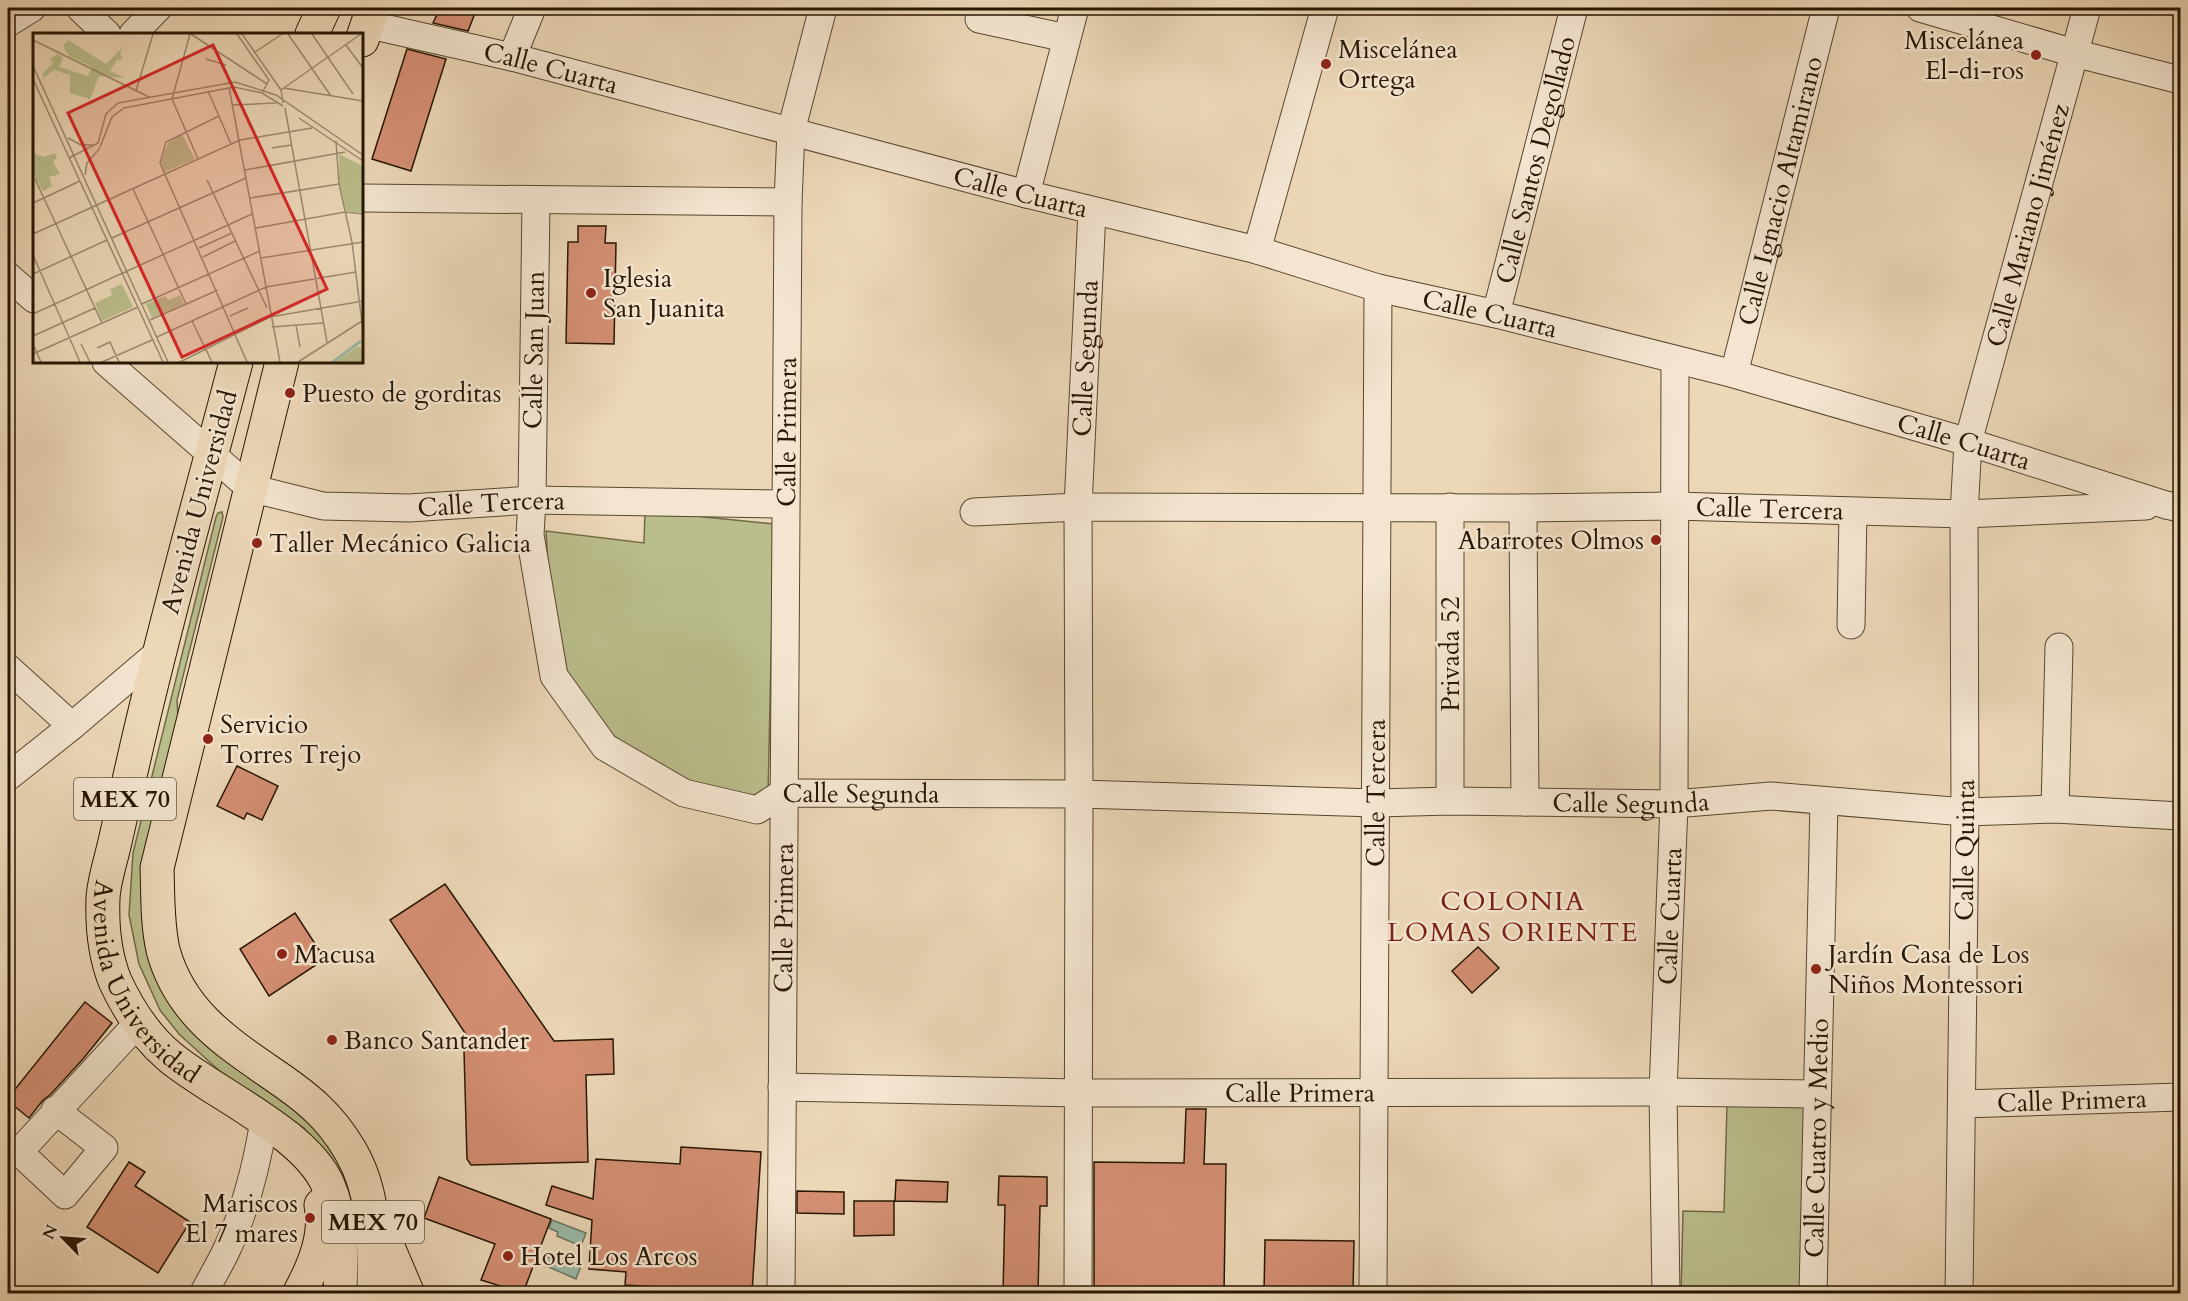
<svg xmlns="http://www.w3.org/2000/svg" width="2188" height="1301" font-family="Cardo,serif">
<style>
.green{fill:#babd8c;stroke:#706a47;stroke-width:1.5}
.water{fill:#9abaa9;stroke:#6c7866;stroke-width:1.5}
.building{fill:#d48f73;stroke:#271602;stroke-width:1.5}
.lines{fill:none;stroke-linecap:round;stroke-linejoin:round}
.minor-casing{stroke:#58462f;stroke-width:29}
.major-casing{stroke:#271602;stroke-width:35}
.minor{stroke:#f3e5d0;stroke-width:27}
.major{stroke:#ecd7b7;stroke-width:33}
.poi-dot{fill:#8f2418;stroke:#f3e5d0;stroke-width:2}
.labels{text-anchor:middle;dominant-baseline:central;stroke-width:5;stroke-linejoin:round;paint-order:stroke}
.shield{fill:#f3e5d0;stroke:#645440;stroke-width:1.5}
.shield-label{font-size:24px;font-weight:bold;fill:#271602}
.poi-label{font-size:26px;fill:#271602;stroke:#f3e5d0;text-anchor:start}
.street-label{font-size:26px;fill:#271602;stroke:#f3e5d0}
.neighbourhood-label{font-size:27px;letter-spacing:1.5px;fill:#7a1f14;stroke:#f3e5d0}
.inset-river{fill:none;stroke:#9abaa9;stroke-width:3}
.inset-road{fill:none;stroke:#9d8a6f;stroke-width:1.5}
.view{fill:#d62828;fill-opacity:0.15;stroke:#d62828;stroke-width:3}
.inset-edge{fill:none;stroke:#271602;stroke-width:3}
</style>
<rect width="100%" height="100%" fill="#ecd7b7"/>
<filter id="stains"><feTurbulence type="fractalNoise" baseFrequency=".00333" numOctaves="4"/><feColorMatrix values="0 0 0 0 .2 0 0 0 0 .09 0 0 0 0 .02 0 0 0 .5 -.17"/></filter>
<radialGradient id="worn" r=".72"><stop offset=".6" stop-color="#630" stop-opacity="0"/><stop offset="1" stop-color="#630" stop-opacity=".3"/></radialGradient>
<!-- green -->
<path class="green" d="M 645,511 L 774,524 L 768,795 L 736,796 L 677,778 L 630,749 L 592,717 L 562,670 L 551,619 L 546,531 L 644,543 Z
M 222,512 L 223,517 L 177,700 L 179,732 L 156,964 L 333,1146 L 355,1187 L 364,1293 L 353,1293 L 320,1148 L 304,1128 L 225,1076 L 179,1034 L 160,1010 L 139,964 L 129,915 L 133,853 L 216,517 L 218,513 Z
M 1727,1105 L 1806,1107 L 1802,1293 L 1681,1294 L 1683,1211 L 1724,1212 Z"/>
<!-- water -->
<path class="water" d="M 552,1220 L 586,1233 L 581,1246 L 557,1236 L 558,1232 L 549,1228 Z
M 545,1256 L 555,1260 L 557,1256 L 581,1266 L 576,1279 L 542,1264 Z"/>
<!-- building -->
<path class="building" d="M 440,8 L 477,8 L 468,31 L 433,23 Z
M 407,49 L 446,59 L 411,171 L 372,159 Z
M 578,226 L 606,226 L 605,243 L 616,243 L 614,344 L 566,343 L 568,242 L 578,242 Z
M 237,766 L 278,786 L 262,820 L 247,813 L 244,819 L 217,806 Z
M 445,884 L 554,1041 L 613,1039 L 614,1074 L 586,1075 L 588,1162 L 471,1165 L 467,1159 L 464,1051 L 473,1045 L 390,920 Z
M 295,913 L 325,959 L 269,996 L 240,949 Z
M 1478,947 L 1499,968 L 1472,993 L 1452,971 Z
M 85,1002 L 112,1023 L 83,1059 L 50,1095 L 43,1100 L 29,1118 L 8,1101 L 8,1098 Z
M 1186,1109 L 1206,1109 L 1204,1164 L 1226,1164 L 1224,1293 L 1094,1293 L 1094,1162 L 1184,1163 Z
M 681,1147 L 761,1152 L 752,1293 L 708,1293 L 708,1290 L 625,1285 L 626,1272 L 589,1269 L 592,1220 L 546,1205 L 552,1186 L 593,1199 L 596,1159 L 680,1164 Z
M 129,1162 L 145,1172 L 135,1186 L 190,1222 L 158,1273 L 87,1227 Z
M 999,1176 L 1047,1177 L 1047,1206 L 1040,1206 L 1038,1293 L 1003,1293 L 1005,1205 L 998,1205 Z
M 439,1177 L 551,1219 L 523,1293 L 481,1280 L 495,1244 L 424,1218 Z
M 896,1180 L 948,1182 L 947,1202 L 895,1201 Z
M 797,1191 L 844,1192 L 844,1214 L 797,1213 Z
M 854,1201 L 894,1201 L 894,1235 L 854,1236 Z
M 1265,1240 L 1354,1241 L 1353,1293 L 1264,1293 Z"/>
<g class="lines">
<!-- minor casing -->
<g class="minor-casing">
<g id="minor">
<path d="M 80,8 L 107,34"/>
<path d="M 1920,8 L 2074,53 L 2180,80"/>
<path d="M 979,19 L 1066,38"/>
<path d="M 8,23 L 32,8"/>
<path id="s1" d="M 366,24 L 512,57 L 1026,194 L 1257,250 L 1378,288 L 1496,314 L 1734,374 L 1968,442 L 2166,505 L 2180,508"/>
<path d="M 133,34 L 158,8"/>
<path d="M 512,57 L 532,8"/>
<path d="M 1026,194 L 1075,8"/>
<path d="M 362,198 L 788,202"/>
<path id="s2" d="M 536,201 L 532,500 L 530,535 L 554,676 L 605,747 L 684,793 L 757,810 L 783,793 L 1079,794 L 1376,803 L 1450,801 L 1674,804 L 1771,796 L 1965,812 L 2055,809 L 2180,816"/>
<path d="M 1257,250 L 1325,8"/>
<path d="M 8,276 L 34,299"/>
<path id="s3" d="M 1496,314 L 1574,8"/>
<path id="s4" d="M 106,362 L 250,488 L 323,506 L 409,508 L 532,500 L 785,504"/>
<path id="s5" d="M 1734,374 L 1826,8"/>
<path d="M 1523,508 L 1525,802"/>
<path id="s6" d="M 974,512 L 1078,507 L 1523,508 L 1675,506 L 1964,514 L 2146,506"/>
<path d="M 1851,625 L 1853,512"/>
<path d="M 8,668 L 72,726"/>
<path d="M 8,777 L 72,726 L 158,653"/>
<path d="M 1450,801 L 1450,507"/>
<path d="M 2055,809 L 2059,647"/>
<path id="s7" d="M 782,1087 L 1079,1093 L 1663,1092 L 1816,1094"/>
<path id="s8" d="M 1962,1104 L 2180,1097"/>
<path d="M 55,1110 L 104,1148 L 65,1195 L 19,1152 L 138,1023"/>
<path d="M 203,1294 C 211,1279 220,1264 227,1249 C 246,1209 257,1164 264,1121"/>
<path id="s9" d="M 781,1294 L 788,202 L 791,131 L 823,8"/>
<path id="s10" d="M 1078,1294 L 1079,794 L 1078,507 L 1092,211"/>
<path id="s11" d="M 1373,1294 L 1378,288"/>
<path id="s12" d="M 1666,1294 L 1663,1092 L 1674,804 L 1675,360"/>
<path id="s13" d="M 1813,1294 L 1824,802"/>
<path id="s14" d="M 1959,1294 L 1965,812 L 1964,514 L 1968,442 L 2087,8"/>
</g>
</g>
<!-- major casing -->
<g class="major-casing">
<g id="major">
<path d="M 312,34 L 324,8"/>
<path d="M 362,40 L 373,8"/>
<path id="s15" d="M 236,362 C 202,492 165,622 135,754 C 128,785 121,816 114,846 C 110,863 104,881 103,898 C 102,924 105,956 115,981 C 128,1009 146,1037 170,1057 C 213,1093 306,1133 328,1185 C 343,1219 341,1257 340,1294"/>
<path d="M 282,362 L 157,868 C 158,895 157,923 163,950 C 179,1010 223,1040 271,1073 C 305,1096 330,1115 351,1152 C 376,1195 374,1245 374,1294"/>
<path d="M 379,1226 L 408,1294"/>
<path d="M 299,1294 C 314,1266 327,1236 321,1205"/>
</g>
</g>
<!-- minor -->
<use href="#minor" class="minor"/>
<!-- major -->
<use href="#major" class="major"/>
</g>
<!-- markers -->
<g class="poi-dot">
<circle cx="2036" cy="55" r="6"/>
<circle cx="1326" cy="64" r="6"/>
<circle cx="591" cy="293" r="6"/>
<circle cx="290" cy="393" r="6"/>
<circle cx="1656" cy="540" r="6"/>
<circle cx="257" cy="543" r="6"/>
<circle cx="208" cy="739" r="6"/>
<circle cx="282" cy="954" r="6"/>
<circle cx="1816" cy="969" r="6"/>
<circle cx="332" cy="1040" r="6"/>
<circle cx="310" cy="1218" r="6"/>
<circle cx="508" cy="1256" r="6"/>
</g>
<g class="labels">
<!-- shield labels -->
<g class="shield">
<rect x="74" y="778" width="102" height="42" rx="4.5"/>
<rect x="322" y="1201" width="102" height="42" rx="4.5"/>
</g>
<g class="shield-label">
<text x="125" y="799">MEX 70</text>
<text x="373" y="1222">MEX 70</text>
</g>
<!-- poi labels -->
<g class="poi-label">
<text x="2024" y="40" text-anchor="end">Miscelánea<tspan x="2024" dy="30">El-di-ros</tspan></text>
<text x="1338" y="49">Miscelánea<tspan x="1338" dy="30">Ortega</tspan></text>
<text x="603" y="278">Iglesia<tspan x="603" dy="30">San Juanita</tspan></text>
<text x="302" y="393">Puesto de gorditas</text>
<text x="1644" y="540" text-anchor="end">Abarrotes Olmos</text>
<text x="269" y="543">Taller Mecánico Galicia</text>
<text x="220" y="724">Servicio<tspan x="220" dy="30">Torres Trejo</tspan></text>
<text x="294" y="954">Macusa</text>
<text x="1828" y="954">Jardín Casa de Los<tspan x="1828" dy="30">Niños Montessori</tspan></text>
<text x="344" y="1040">Banco Santander</text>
<text x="298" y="1203" text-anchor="end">Mariscos<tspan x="298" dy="30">El 7 mares</tspan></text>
<text x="520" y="1256">Hotel Los Arcos</text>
</g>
<!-- street labels -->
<g class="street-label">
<text stroke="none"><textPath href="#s1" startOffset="190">Calle Cuarta</textPath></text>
<text stroke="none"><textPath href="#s3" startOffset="159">Calle Santos Degollado</textPath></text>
<text stroke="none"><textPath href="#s5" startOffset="189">Calle Ignacio Altamirano</textPath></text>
<text stroke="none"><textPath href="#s1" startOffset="676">Calle Cuarta</textPath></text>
<text stroke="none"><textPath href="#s14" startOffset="1077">Calle Mariano Jiménez</textPath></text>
<text stroke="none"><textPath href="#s1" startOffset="1161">Calle Cuarta</textPath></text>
<text transform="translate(534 350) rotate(-89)">Calle San Juan</text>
<text stroke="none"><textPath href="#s10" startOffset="936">Calle Segunda</textPath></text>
<text stroke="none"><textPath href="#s9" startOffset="862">Calle Primera</textPath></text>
<text stroke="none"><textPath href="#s1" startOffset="1652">Calle Cuarta</textPath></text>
<text transform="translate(199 502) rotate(-75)">Avenida Universidad</text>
<text stroke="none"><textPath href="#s4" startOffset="435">Calle Tercera</textPath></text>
<text stroke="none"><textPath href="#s6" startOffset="796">Calle Tercera</textPath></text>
<text transform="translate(1450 654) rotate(-90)">Privada 52</text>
<text stroke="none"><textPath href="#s11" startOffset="501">Calle Tercera</textPath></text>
<text stroke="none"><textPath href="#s2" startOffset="840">Calle Segunda</textPath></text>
<text stroke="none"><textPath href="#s2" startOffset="1610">Calle Segunda</textPath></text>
<text stroke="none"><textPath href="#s14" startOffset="444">Calle Quinta</textPath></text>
<text stroke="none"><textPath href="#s9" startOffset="376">Calle Primera</textPath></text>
<text stroke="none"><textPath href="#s12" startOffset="378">Calle Cuarta</textPath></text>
<text stroke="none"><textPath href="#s15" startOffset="650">Avenida Universidad</textPath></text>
<text stroke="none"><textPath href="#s7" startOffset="518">Calle Primera</textPath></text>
<text stroke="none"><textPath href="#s8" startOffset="110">Calle Primera</textPath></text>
<text stroke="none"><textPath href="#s13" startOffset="156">Calle Cuatro y Medio</textPath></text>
</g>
<!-- neighbourhood labels -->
<g class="neighbourhood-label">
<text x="1513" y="901">COLONIA<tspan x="1513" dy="31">LOMAS ORIENTE</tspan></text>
</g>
</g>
<!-- overview -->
<g transform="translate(33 33)">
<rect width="330" height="330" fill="#ecd7b7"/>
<path d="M 35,7 L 73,31 L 91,13 L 87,20 L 90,26 L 84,27 L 77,38 L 92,45 L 66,43 L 57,66 L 37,60 L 37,42 L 21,37 L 10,45 L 10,40 L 20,30 L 17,26 L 25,21 L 30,25 L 26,34 L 55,43 L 59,34 L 36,23 L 30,13 ZM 149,101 L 162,126 L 131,139 L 128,128 L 135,110 ZM 0,120 L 10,124 L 22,120 L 24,124 L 20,129 L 27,141 L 16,144 L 19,153 L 10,158 L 0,141 ZM 306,121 L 330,133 L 330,180 L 313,178 L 306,149 ZM 89,251 L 100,274 L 69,288 L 62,270 L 79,262 L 77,256 ZM 147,262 L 151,271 L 119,285 L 113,271 L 132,263 L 135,267 ZM 324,314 L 330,315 L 330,329 L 303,329 Z" fill="#babd8c"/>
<path class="inset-river" d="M 300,329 L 328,308"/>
<path class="inset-road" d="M 157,1 L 139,66 L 165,126M 158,1 L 234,51M 204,1 L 236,47 L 229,60M 209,1 L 248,57 L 250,70M 255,1 L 298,63M 279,1 L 320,61M 0,7 L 116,64M 313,12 L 330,35M 222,19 L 249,1M 173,26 L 193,32M 0,33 L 135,329M 0,46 L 130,329M 196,54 L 247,329M 251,55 L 330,68M 248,57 L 328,1M 103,58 L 120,1M 175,58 L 198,111M 200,72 L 243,70M 252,75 L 294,309M 186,83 L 133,109 L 127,130 L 214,329M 266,85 L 330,128M 35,105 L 48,112 L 60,112M 303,108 L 306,151 L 319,209 L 330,298M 67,114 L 79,84 L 91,75 L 201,54 L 229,60 L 250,73M 239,115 L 258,112M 36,125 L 65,110 L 73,81 L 85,70 L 202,49 L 243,62 L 330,122M 212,137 L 312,119M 52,142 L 54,130 L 67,115M 2,146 L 69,290M 174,147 L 234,275M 100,156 L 153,271M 217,165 L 306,151M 0,170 L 47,148M 223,195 L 312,179 L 330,181M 0,201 L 207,107 L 279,95M 79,205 L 213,145M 166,215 L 199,200M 0,222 L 47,329M 170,224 L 202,208M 228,225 L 330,209M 0,241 L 74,207M 109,271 L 227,218M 0,281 L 219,181M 197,283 L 215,275M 117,287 L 185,257M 159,288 L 179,329M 263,292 L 267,314M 239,294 L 290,290M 0,303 L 62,275M 124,304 L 233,254 L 323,239M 0,311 L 8,329M 48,311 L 57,329M 64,315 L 77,309 L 86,329M 0,321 L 105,274M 69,329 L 119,307M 147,329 L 237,284 L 330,268M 265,329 L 329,288"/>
<path class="view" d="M 180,12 L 294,256 L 149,324 L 35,80 Z"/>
<rect width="330" height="330" class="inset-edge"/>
</g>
<!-- margin -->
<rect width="2188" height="1301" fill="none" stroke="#ecd7b7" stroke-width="30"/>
<rect x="9" y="9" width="2170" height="1283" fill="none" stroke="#271602" stroke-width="3"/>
<rect x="15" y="15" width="2158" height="1271" fill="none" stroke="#271602" stroke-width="1.5"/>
<!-- north arrow -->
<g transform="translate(63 1238) rotate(295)" stroke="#f3e5d0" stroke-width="4.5" paint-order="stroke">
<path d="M0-4.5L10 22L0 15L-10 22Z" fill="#271602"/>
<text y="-9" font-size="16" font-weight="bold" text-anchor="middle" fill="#271602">N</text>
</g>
<rect width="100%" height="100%" filter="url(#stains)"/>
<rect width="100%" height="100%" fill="url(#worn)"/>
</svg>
